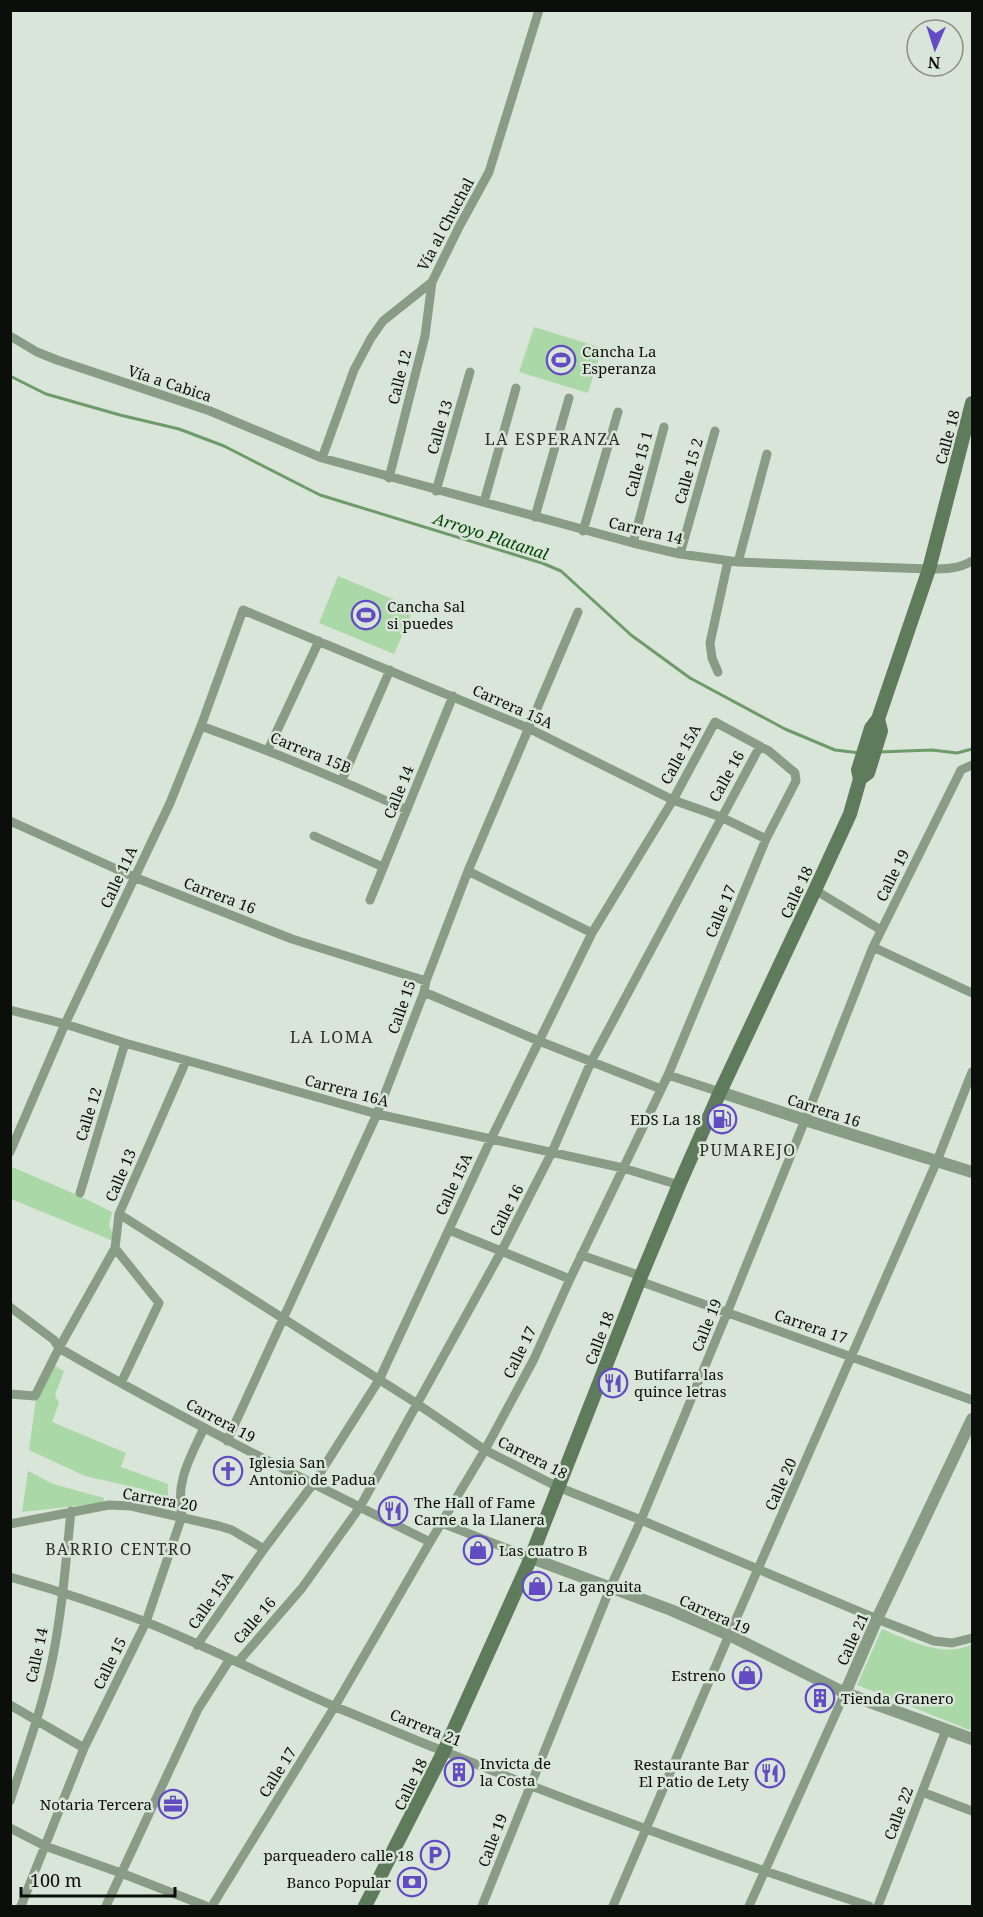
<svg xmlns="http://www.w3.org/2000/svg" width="983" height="1917" font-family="'Noto Serif',serif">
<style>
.green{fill:#aad8a6}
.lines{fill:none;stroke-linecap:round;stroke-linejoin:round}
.stream{stroke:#6e9b6a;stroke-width:3}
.minor{stroke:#899d86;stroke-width:9}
.tertiary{stroke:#899d86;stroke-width:12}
.secondary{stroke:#5e7b5b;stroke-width:14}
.labels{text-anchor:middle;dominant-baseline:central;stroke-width:5;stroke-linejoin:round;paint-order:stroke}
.street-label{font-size:15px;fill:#0b0e0a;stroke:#dae5d9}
.poi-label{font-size:15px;fill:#0b0e0a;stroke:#dae5d9;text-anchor:start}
.neighbourhood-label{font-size:16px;letter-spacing:1.5px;fill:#293128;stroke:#dae5d9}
.water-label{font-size:16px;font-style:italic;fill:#004600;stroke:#dae5d9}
</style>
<rect width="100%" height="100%" fill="#dae5d9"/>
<!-- green -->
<path class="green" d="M 534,327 L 602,348 L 588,393 L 519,372 Z
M 338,576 L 414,608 L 394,654 L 319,623 Z
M 10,1166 L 84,1198 L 112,1212 L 109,1225 L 113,1235 L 111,1240 L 11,1199 Z
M 53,1365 L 64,1371 L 55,1395 L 59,1403 L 52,1422 L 126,1453 L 121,1467 L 168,1484 L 168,1497 L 142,1489 L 85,1476 L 29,1450 L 36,1399 Z
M 28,1471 L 53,1484 L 104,1498 L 103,1503 L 22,1512 Z
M 882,1629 C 909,1640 944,1659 972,1644 L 972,1731 L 857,1685 Z"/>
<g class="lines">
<!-- stream -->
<path class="stream" d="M 10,376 L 46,394 L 120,415 L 179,429 L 224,446 L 320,495 L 542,563 L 561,571 L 631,635 L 690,678 L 785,729 L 835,750 L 860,753
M 879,752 L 932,750 L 957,753 L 972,749"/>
<!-- minor -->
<path class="minor" d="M 10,336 L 37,352 L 57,360 L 210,411 L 322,458 L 633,543 L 680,554 L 738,562 L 929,569 C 944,569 959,569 972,561
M 322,458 L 354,370 L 371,338 L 383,321 L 432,282 L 459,227 L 489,172 L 539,10
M 389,478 L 425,336 L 432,282
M 436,491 L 470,372
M 484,502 L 516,388
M 535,517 L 569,398
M 583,531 L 618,412
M 633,543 L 664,427
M 680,554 L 715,431
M 738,562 L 767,454
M 718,672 L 712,658 L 710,643 L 728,561
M 201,726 C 271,751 339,779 407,810
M 268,750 L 319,641
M 342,780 L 390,670
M 10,821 L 134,877 L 292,939 L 426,981
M 314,836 L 383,867
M 468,871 L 592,933
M 815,890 L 881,930
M 370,900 L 453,696
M 873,947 L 972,993
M 424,992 L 539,1041 L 661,1089
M 10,1010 L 65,1024 L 125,1043 L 377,1114 L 623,1168 L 679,1185
M 668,1075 L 720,1092
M 10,1152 L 65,1024 L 170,803 L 201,726 L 243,610 L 528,728 L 673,800 L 721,817 L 766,839
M 80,1193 L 125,1043
M 119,1214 L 416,1403 L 485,1450 L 558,1487 L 641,1520 L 877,1619 L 934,1641 L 952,1643 L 972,1638
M 449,1230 L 570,1279
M 115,1248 L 159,1303 L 121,1383
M 581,1255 L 641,1276
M 639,1281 L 972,1400
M 10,1307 L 54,1340 L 59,1348 C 180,1418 305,1480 430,1542
M 10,1394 L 35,1396 L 59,1348 L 115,1248 L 119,1214 L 186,1061
M 227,1441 L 377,1114 L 424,992 L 426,981 L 468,871 L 578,612
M 442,1523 L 531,1558
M 10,1524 L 109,1505 L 131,1506 L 219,1526 L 232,1530 L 264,1549
M 10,1577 C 56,1590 102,1605 146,1622 C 211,1648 273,1680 336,1707 C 511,1781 689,1847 869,1906
M 197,1645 L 264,1549 L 313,1484 L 379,1380 L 491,1139 L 592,933 L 673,800 L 715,722 L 769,751 L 795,773 L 796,781 L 766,839 L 668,1075 L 570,1279 L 534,1359 L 485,1450 L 430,1542 L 335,1706 L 212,1906
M 238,1662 L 302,1588 L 360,1507 L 501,1252 L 552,1152 L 591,1062 L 760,746
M 10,1705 L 84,1748
M 922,1792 L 972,1811
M 10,1801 C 25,1755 42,1709 52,1661 C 62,1612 66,1561 71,1511
M 10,1828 L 45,1846 L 121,1873 L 206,1906
M 21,1906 L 84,1748 L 146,1622 L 182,1516 C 175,1482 190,1458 204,1428
M 106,1906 L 198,1709 L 230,1659
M 482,1906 L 611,1586 L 641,1520 L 727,1313 L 805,1120 L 873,947 L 961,770 L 972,765
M 613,1906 L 729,1635 L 937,1161 L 972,1072
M 749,1906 L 845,1693
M 878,1906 L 946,1730"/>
<!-- tertiary -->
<path class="tertiary" d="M 720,1092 L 805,1120 L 972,1172
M 531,1558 L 671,1610 L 729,1635 L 845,1693 L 972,1739
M 845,1693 L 877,1619 L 972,1419"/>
<!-- secondary -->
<path class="secondary" d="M 860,779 L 868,773 L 881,731 L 878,719
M 365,1906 L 444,1751 L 529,1562 L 639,1281 L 679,1185 L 720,1092 L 815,890 L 850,814 L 860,779 L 858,770 L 871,728 L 878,719 L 929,569 L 972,403"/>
</g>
<!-- icons -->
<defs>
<g id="stadium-ring" transform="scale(1.5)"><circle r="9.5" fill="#dae5d9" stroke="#624bc3" stroke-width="1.5"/><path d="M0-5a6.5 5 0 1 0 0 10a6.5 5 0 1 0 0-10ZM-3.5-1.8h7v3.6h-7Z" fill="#624bc3"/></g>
<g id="fuel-ring" transform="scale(1.5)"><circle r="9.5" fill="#dae5d9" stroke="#624bc3" stroke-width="1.5"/><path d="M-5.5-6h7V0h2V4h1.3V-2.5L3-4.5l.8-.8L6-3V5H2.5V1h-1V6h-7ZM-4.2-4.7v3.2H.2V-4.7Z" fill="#624bc3"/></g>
<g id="restaurant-ring" transform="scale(1.5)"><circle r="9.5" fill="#dae5d9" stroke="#624bc3" stroke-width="1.5"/><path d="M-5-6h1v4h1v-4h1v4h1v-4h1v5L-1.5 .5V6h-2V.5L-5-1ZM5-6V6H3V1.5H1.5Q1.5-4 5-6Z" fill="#624bc3"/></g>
<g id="church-ring" transform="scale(1.5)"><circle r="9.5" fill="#dae5d9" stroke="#624bc3" stroke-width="1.5"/><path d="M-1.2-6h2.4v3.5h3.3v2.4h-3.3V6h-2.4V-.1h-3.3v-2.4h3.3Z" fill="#624bc3"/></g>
<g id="shop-ring" transform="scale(1.5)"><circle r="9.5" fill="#dae5d9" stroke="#624bc3" stroke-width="1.5"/><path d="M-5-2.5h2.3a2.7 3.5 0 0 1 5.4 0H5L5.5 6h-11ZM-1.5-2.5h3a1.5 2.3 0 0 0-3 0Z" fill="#624bc3"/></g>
<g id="building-ring" transform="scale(1.5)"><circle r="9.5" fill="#dae5d9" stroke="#624bc3" stroke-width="1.5"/><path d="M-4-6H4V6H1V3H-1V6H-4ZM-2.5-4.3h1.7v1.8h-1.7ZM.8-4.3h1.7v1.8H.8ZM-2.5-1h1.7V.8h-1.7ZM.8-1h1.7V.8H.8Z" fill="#624bc3"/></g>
<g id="office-ring" transform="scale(1.5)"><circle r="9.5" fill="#dae5d9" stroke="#624bc3" stroke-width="1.5"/><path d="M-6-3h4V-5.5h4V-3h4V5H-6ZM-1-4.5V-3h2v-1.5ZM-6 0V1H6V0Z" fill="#624bc3"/></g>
<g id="parking-ring" transform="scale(1.5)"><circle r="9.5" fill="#dae5d9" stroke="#624bc3" stroke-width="1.5"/><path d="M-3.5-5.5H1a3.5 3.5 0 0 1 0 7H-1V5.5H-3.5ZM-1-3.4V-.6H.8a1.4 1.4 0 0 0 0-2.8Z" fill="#624bc3"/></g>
<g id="bank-ring" transform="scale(1.5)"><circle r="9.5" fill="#dae5d9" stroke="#624bc3" stroke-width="1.5"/><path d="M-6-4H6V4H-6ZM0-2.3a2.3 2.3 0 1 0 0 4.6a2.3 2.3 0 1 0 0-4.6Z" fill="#624bc3"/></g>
</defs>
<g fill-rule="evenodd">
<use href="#stadium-ring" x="561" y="360"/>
<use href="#stadium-ring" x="366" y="615"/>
<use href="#fuel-ring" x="722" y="1119"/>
<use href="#restaurant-ring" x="613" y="1383"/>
<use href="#church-ring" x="228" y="1471"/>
<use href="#restaurant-ring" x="393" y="1511"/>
<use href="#shop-ring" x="478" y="1550"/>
<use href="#shop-ring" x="537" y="1586"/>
<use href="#shop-ring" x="747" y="1675"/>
<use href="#building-ring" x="820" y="1698"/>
<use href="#building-ring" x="459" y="1772"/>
<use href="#restaurant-ring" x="770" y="1773"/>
<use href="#office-ring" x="173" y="1804"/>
<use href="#parking-ring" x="435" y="1855"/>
<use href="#bank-ring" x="412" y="1882"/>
</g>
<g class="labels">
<!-- street labels -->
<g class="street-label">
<text transform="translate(445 224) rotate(-62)">Vía al Chuchal</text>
<text transform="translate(399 377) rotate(-76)">Calle 12</text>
<text transform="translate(170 383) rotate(18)">Vía a Cabica</text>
<text transform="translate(439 427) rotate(-74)">Calle 13</text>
<text transform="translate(947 437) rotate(-75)">Calle 18</text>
<text transform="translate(638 464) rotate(-75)">Calle 15 1</text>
<text transform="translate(688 471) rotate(-74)">Calle 15 2</text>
<text transform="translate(646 530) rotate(13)">Carrera 14</text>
<text transform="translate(513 706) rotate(24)">Carrera 15A</text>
<text transform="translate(311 752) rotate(22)">Carrera 15B</text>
<text transform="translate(680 754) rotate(-61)">Calle 15A</text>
<text transform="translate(726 776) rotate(-61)">Calle 16</text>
<text transform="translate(398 792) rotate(-68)">Calle 14</text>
<text transform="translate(892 875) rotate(-64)">Calle 19</text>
<text transform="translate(118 877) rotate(-65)">Calle 11A</text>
<text transform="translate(796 892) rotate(-65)">Calle 18</text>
<text transform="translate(220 895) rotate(21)">Carrera 16</text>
<text transform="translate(720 911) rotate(-67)">Calle 17</text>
<text transform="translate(401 1007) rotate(-71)">Calle 15</text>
<text transform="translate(347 1090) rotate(15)">Carrera 16A</text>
<text transform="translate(824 1110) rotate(18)">Carrera 16</text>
<text transform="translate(88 1114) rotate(-73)">Calle 12</text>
<text transform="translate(120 1175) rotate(-67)">Calle 13</text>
<text transform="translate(453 1184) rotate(-65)">Calle 15A</text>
<text transform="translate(506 1210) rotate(-63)">Calle 16</text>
<text transform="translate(706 1325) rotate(-68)">Calle 19</text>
<text transform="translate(811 1326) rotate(19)">Carrera 17</text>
<text transform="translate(599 1338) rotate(-69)">Calle 18</text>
<text transform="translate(519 1352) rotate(-64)">Calle 17</text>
<text transform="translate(221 1420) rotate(28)">Carrera 19</text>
<text transform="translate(533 1457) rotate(27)">Carrera 18</text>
<text transform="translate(780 1484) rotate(-66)">Calle 20</text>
<text transform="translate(160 1499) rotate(10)">Carrera 20</text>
<text transform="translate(210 1600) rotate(-55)">Calle 15A</text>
<text transform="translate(715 1614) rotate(24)">Carrera 19</text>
<text transform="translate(254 1620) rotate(-49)">Calle 16</text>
<text transform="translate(852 1639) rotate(-66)">Calle 21</text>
<text transform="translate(36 1655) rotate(-78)">Calle 14</text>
<text transform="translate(109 1663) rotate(-64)">Calle 15</text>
<text transform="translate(426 1727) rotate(22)">Carrera 21</text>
<text transform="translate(277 1772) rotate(-58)">Calle 17</text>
<text transform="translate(410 1784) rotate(-64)">Calle 18</text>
<text transform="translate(898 1813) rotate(-69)">Calle 22</text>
<text transform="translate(492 1840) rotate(-69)">Calle 19</text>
</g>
<!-- poi labels -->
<g class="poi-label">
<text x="582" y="351">Cancha La<tspan x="582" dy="17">Esperanza</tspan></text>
<text x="387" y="606">Cancha Sal<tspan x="387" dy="17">si puedes</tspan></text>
<text x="701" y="1119" text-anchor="end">EDS La 18</text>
<text x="634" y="1374">Butifarra las<tspan x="634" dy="17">quince letras</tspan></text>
<text x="249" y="1462">Iglesia San<tspan x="249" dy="17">Antonio de Padua</tspan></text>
<text x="414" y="1502">The Hall of Fame<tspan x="414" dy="17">Carne a la Llanera</tspan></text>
<text x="499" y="1550">Las cuatro B</text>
<text x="558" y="1586">La ganguita</text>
<text x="726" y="1675" text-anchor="end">Estreno</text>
<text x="841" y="1698">Tienda Granero</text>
<text x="480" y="1763">Invicta de<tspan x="480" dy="17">la Costa</tspan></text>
<text x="749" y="1764" text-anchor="end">Restaurante Bar<tspan x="749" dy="17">El Patio de Lety</tspan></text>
<text x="152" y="1804" text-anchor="end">Notaria Tercera</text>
<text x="414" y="1855" text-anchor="end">parqueadero calle 18</text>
<text x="391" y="1882" text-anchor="end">Banco Popular</text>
</g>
<!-- neighbourhood labels -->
<g class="neighbourhood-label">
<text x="553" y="439">LA ESPERANZA</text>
<text x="332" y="1037">LA LOMA</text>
<text x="748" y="1150">PUMAREJO</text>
<text x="119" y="1549">BARRIO CENTRO</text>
</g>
<!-- water labels -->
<g class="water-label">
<text transform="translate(491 536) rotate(18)">Arroyo Platanal</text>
</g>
</g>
<!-- border -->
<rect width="983" height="1917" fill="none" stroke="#0b0e0a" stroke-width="24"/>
<!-- north arrow -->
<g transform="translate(935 48) rotate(183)"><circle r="28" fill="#dae5d9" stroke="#878f86" stroke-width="1.5"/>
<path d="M0-4.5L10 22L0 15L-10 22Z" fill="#624bc3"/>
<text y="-9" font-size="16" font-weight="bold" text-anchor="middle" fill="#0b0e0a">N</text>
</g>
<!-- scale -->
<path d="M21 1887v9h154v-9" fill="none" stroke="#0b0e0a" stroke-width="3"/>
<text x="30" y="1887" font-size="18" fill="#0b0e0a" stroke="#dae5d9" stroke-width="4.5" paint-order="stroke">100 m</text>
</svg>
